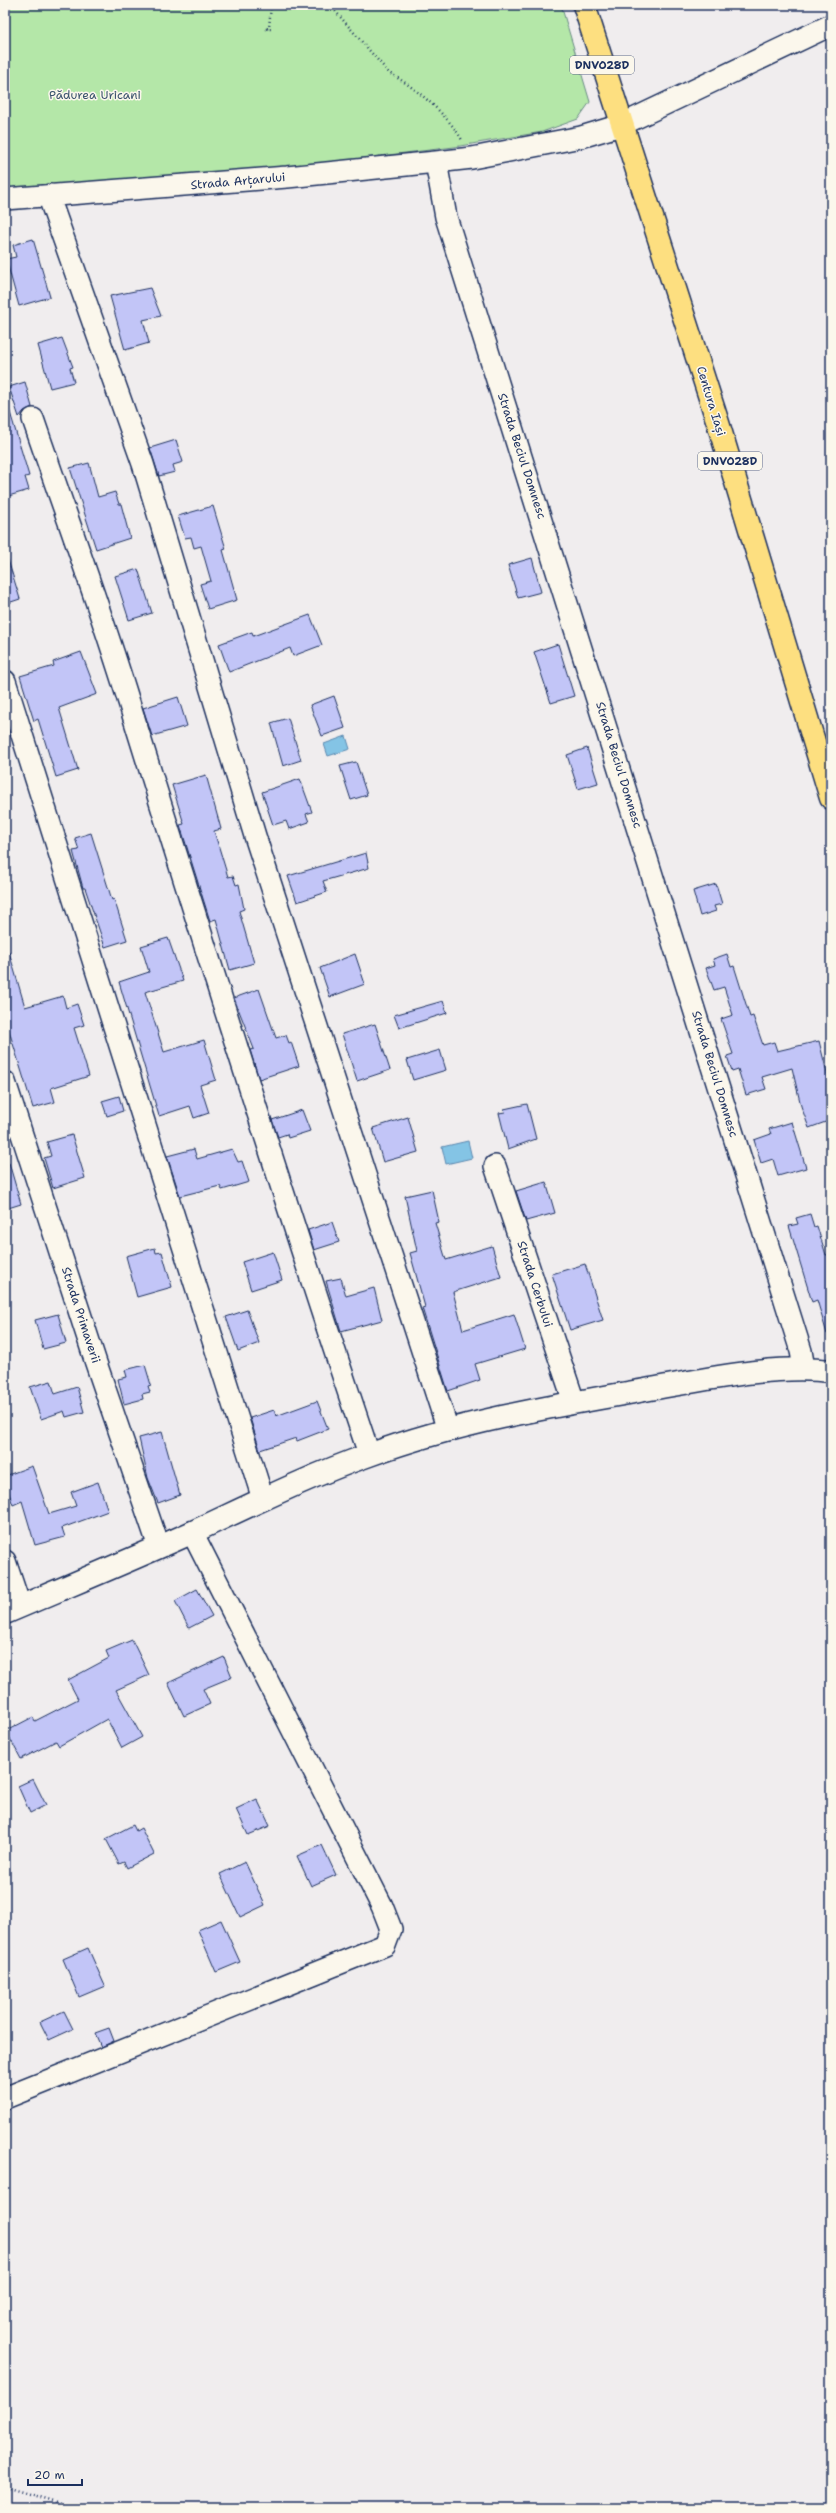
<svg xmlns="http://www.w3.org/2000/svg" width="836" height="2513" font-family="'Shantell Sans',sans-serif">
<style>
.green{fill:#b4e7a8;stroke:#688b83}
.water{fill:#84c4e5;stroke:#5a88af}
.building{fill:#c2c5f7;stroke:#1b2f5e}
.lines{fill:none;stroke-linecap:round;stroke-linejoin:round}
.minor-casing{stroke:#1b2f5e;stroke-width:24}
.secondary-casing{stroke:#1b2f5e;stroke-width:25}
.primary-casing{stroke:#1b2f5e;stroke-width:25}
.path{stroke:#1b2f5e;stroke-width:2.5;stroke-dasharray:1 3;stroke-linecap:butt}
.minor{stroke:#fbf7ec;stroke-width:21}
.secondary{stroke:#fbf7ec;stroke-width:22}
.primary{stroke:#fddf80;stroke-width:22}
.labels{text-anchor:middle;dominant-baseline:central;stroke-width:3;stroke-linejoin:round;paint-order:stroke}
.shield{fill:#fbf7ec;stroke:#5e6b89;stroke-width:1}
.shield-label{font-size:11px;font-weight:bold;fill:#1b2f5e}
.park-label{font-size:12px;fill:#3a546d;stroke:#fbf7ec}
.street-label{font-size:12px;fill:#1b2f5e;stroke:#fbf7ec}
</style>
<rect width="100%" height="100%" fill="#f0edee"/>
<filter id="ink" filterUnits="userSpaceOnUse"><feTurbulence type="fractalNoise" baseFrequency=".025" numOctaves="2"/><feDisplacementMap in="SourceGraphic" scale="8" xChannelSelector="R" yChannelSelector="G"/><feConvolveMatrix kernelMatrix="1 2 1 2 8 2 1 2 1" color-interpolation-filters="sRGB"/></filter>
<g filter="url(#ink)">
<!-- green -->
<path class="green" d="M 5,5 L 561,5 L 590,102 L 578,119 L 542,132 L 454,147 L 323,163 L 5,193 Z"/>
<!-- water -->
<path class="water" d="M 346,736 L 350,749 L 328,756 L 324,744 Z
M 468,1141 L 472,1158 L 446,1164 L 442,1147 Z"/>
<!-- building -->
<path class="building" d="M 33,239 L 50,297 L 19,306 L 6,259 L 16,257 L 13,245 Z
M 150,288 L 161,316 L 143,320 L 149,343 L 125,350 L 110,296 Z
M 62,338 L 73,367 L 70,368 L 74,382 L 50,388 L 38,345 Z
M 25,382 L 32,407 L 24,411 L 19,417 L 9,387 Z
M 9,409 L 29,476 L 25,477 L 29,490 L 5,497 L 5,410 Z
M 176,440 L 183,462 L 173,465 L 175,472 L 159,476 L 150,448 Z
M 89,463 L 98,497 L 115,492 L 119,504 L 121,504 L 130,538 L 96,549 L 70,468 Z
M 213,506 L 226,549 L 223,550 L 237,600 L 208,609 L 200,584 L 211,581 L 201,546 L 194,548 L 191,537 L 185,538 L 178,516 Z
M 532,558 L 541,592 L 518,598 L 508,565 Z
M 8,560 L 20,599 L 5,604 L 5,561 Z
M 138,569 L 152,613 L 129,620 L 115,576 Z
M 310,615 L 322,645 L 293,656 L 290,648 L 229,672 L 219,644 L 252,632 L 253,636 Z
M 558,644 L 574,696 L 551,703 L 534,652 Z
M 81,652 L 97,694 L 59,708 L 78,770 L 56,777 L 38,719 L 34,721 L 20,676 L 54,666 L 53,662 Z
M 334,696 L 345,728 L 322,736 L 310,705 Z
M 178,697 L 187,726 L 152,736 L 143,708 Z
M 288,718 L 301,760 L 283,766 L 271,723 Z
M 587,748 L 598,783 L 578,789 L 567,755 Z
M 356,762 L 367,795 L 351,800 L 340,766 Z
M 206,775 L 221,829 L 214,831 L 228,877 L 233,876 L 236,885 L 239,884 L 244,909 L 239,911 L 254,963 L 230,970 L 216,919 L 210,921 L 180,825 L 184,824 L 172,785 Z
M 300,779 L 312,812 L 306,814 L 309,822 L 289,829 L 286,821 L 273,825 L 262,792 Z
M 91,833 L 112,900 L 114,899 L 127,940 L 105,947 L 85,888 L 83,888 L 73,851 L 79,850 L 75,838 Z
M 366,853 L 369,868 L 323,881 L 327,892 L 297,902 L 288,876 Z
M 716,884 L 722,904 L 714,906 L 716,911 L 700,916 L 693,891 Z
M 168,938 L 183,981 L 145,992 L 164,1052 L 204,1040 L 216,1080 L 200,1085 L 209,1113 L 194,1118 L 190,1106 L 159,1116 L 119,982 L 149,972 L 141,946 Z
M 9,952 L 25,1007 L 63,996 L 66,1008 L 77,1004 L 84,1025 L 74,1028 L 89,1076 L 51,1088 L 55,1102 L 33,1108 L 5,1018 L 5,953 Z
M 355,954 L 365,984 L 330,997 L 320,968 Z
M 727,954 L 731,967 L 734,966 L 750,1017 L 753,1016 L 763,1045 L 774,1042 L 777,1051 L 819,1041 L 831,1089 L 831,1120 L 809,1128 L 801,1106 L 792,1068 L 762,1077 L 766,1089 L 746,1095 L 738,1069 L 732,1071 L 727,1056 L 733,1054 L 721,1019 L 733,1015 L 724,987 L 714,990 L 706,968 L 715,965 L 713,959 Z
M 259,989 L 276,1038 L 286,1035 L 289,1043 L 291,1042 L 299,1066 L 259,1079 L 250,1050 L 254,1049 L 234,998 Z
M 443,1001 L 447,1013 L 399,1028 L 394,1015 Z
M 375,1024 L 390,1070 L 357,1081 L 342,1034 Z
M 440,1050 L 446,1070 L 413,1080 L 407,1060 Z
M 119,1096 L 123,1111 L 107,1116 L 102,1101 Z
M 527,1104 L 536,1139 L 508,1149 L 499,1113 L 505,1112 L 504,1109 Z
M 302,1110 L 310,1131 L 288,1138 L 287,1134 L 278,1137 L 272,1120 Z
M 408,1117 L 418,1152 L 383,1162 L 373,1128 Z
M 792,1122 L 806,1168 L 778,1176 L 773,1159 L 761,1163 L 754,1140 L 771,1134 L 769,1129 Z
M 72,1135 L 85,1178 L 53,1188 L 44,1158 L 51,1156 L 47,1142 Z
M 194,1149 L 197,1159 L 232,1149 L 238,1162 L 242,1161 L 249,1182 L 222,1190 L 220,1186 L 180,1196 L 167,1156 Z
M 9,1163 L 21,1204 L 5,1209 L 5,1164 Z
M 546,1182 L 555,1213 L 526,1221 L 516,1191 Z
M 432,1190 L 439,1222 L 435,1223 L 446,1260 L 492,1246 L 501,1277 L 453,1292 L 463,1330 L 514,1314 L 525,1349 L 475,1364 L 480,1380 L 448,1391 L 422,1308 L 425,1307 L 410,1253 L 417,1251 L 405,1196 Z
M 810,1214 L 814,1227 L 817,1226 L 826,1255 L 831,1254 L 831,1334 L 827,1334 L 817,1300 L 812,1302 L 789,1226 L 798,1224 L 796,1218 Z
M 332,1222 L 339,1242 L 314,1250 L 308,1230 Z
M 155,1248 L 156,1253 L 162,1252 L 172,1287 L 137,1297 L 126,1256 Z
M 273,1252 L 282,1280 L 251,1290 L 242,1262 Z
M 585,1264 L 603,1320 L 570,1330 L 552,1274 Z
M 341,1278 L 346,1296 L 374,1288 L 382,1320 L 341,1331 L 326,1281 Z
M 247,1310 L 259,1343 L 238,1351 L 226,1317 Z
M 58,1314 L 66,1343 L 43,1349 L 35,1320 Z
M 145,1365 L 151,1385 L 148,1386 L 150,1392 L 142,1394 L 143,1399 L 124,1404 L 118,1379 L 127,1377 L 125,1370 Z
M 51,1381 L 55,1394 L 77,1387 L 84,1412 L 66,1417 L 64,1411 L 41,1419 L 30,1387 Z
M 317,1401 L 328,1429 L 297,1441 L 296,1438 L 260,1450 L 250,1418 L 274,1410 L 276,1416 Z
M 162,1432 L 180,1495 L 158,1503 L 148,1478 L 139,1438 Z
M 32,1466 L 49,1514 L 76,1506 L 71,1492 L 98,1482 L 108,1511 L 62,1528 L 65,1537 L 35,1545 L 22,1501 L 13,1505 L 5,1482 L 5,1476 Z
M 197,1589 L 212,1616 L 189,1628 L 175,1601 Z
M 132,1640 L 149,1675 L 116,1690 L 142,1737 L 122,1748 L 107,1719 L 59,1746 L 56,1741 L 21,1759 L 6,1731 L 33,1717 L 35,1721 L 78,1699 L 68,1680 L 109,1658 L 106,1651 Z
M 224,1657 L 232,1677 L 203,1689 L 210,1704 L 184,1716 L 168,1683 Z
M 33,1779 L 46,1805 L 30,1813 L 18,1786 Z
M 257,1799 L 270,1826 L 248,1835 L 236,1809 Z
M 133,1825 L 136,1831 L 141,1828 L 154,1854 L 127,1868 L 124,1862 L 119,1864 L 106,1839 Z
M 322,1845 L 336,1875 L 311,1886 L 297,1856 Z
M 245,1862 L 265,1905 L 240,1917 L 220,1874 Z
M 221,1920 L 240,1962 L 216,1972 L 198,1930 Z
M 88,1948 L 105,1986 L 79,1997 L 63,1959 Z
M 64,2011 L 73,2029 L 49,2040 L 40,2022 Z
M 109,2028 L 114,2041 L 101,2047 L 95,2033 Z"/>
<g class="lines">
<!-- minor casing -->
<g class="minor-casing">
<path id="minor" d="M 436,162 L 446,217 L 801,1351 L 804,1368
M 50,195 L 51,203 L 143,464 L 255,836 L 448,1430
M 5,199 L 287,177 L 436,162 L 472,158 L 581,137 L 621,125 L 831,25
M 33,419 C 65,512 99,605 128,699 C 206,951 285,1204 369,1454
M 5,681 L 263,1499
M 5,1082 L 96,1363 L 159,1547
M 495,1166 L 574,1402
M 5,1561 L 20,1606
M 5,2098 L 385,1945 L 391,1929 L 382,1906 L 192,1532"/>
</g>
<!-- secondary casing -->
<g class="secondary-casing">
<path id="secondary" d="M 5,1613 C 68,1586 131,1560 193,1532 C 251,1505 309,1476 369,1455 C 458,1422 553,1406 645,1390 C 703,1380 773,1364 831,1371"/>
</g>
<!-- primary casing -->
<g class="primary-casing">
<path id="primary" d="M 584,5 L 719,426 L 831,798"/>
</g>
<!-- path -->
<path class="path" d="M 271,5 L 269,28 L 265,29 L 272,29
M 330,5 L 389,73 C 414,86 448,115 462,140
M 5,2487 L 77,2508"/>
<!-- minor -->
<use href="#minor" class="minor"/>
<!-- secondary -->
<use href="#secondary" class="secondary"/>
<!-- primary -->
<use href="#primary" class="primary"/>
</g>
</g>
<g class="labels">
<!-- shield labels -->
<g class="shield">
<rect x="570" y="56" width="64" height="18" rx="3"/>
<rect x="698" y="452" width="64" height="18" rx="3"/>
</g>
<g class="shield-label">
<text x="602" y="65">DNVO28D</text>
<text x="730" y="461">DNVO28D</text>
</g>
<!-- park labels -->
<g class="park-label">
<text x="95" y="95">Pădurea Uricani</text>
</g>
<!-- street labels -->
<g class="street-label">
<text transform="translate(238 181) rotate(-5)">Strada Arțarului</text>
<text transform="translate(711 401) rotate(73)">Centura Iași</text>
<text transform="translate(522 456) rotate(72)">Strada Beciul Domnesc</text>
<text transform="translate(619 765) rotate(73)">Strada Beciul Domnesc</text>
<text transform="translate(715 1074) rotate(73)">Strada Beciul Domnesc</text>
<text transform="translate(535 1284) rotate(72)">Strada Cerbului</text>
<text transform="translate(81 1315) rotate(72)">Strada Primaverii</text>
</g>
</g>
<!-- margin -->
<rect width="836" height="2513" fill="none" stroke="#fbf7ec" stroke-width="20"/>
<rect x="10" y="10" width="816" height="2493" fill="none" stroke="#1b2f5e" stroke-width="1.5" filter="url(#ink)"/>
<!-- scale -->
<path d="M28 2479v6h54v-6" fill="none" stroke="#1b2f5e" stroke-width="2"/>
<text x="34" y="2479" font-size="12" fill="#1b2f5e" stroke="#fbf7ec" stroke-width="3" paint-order="stroke">20 m</text>
</svg>
